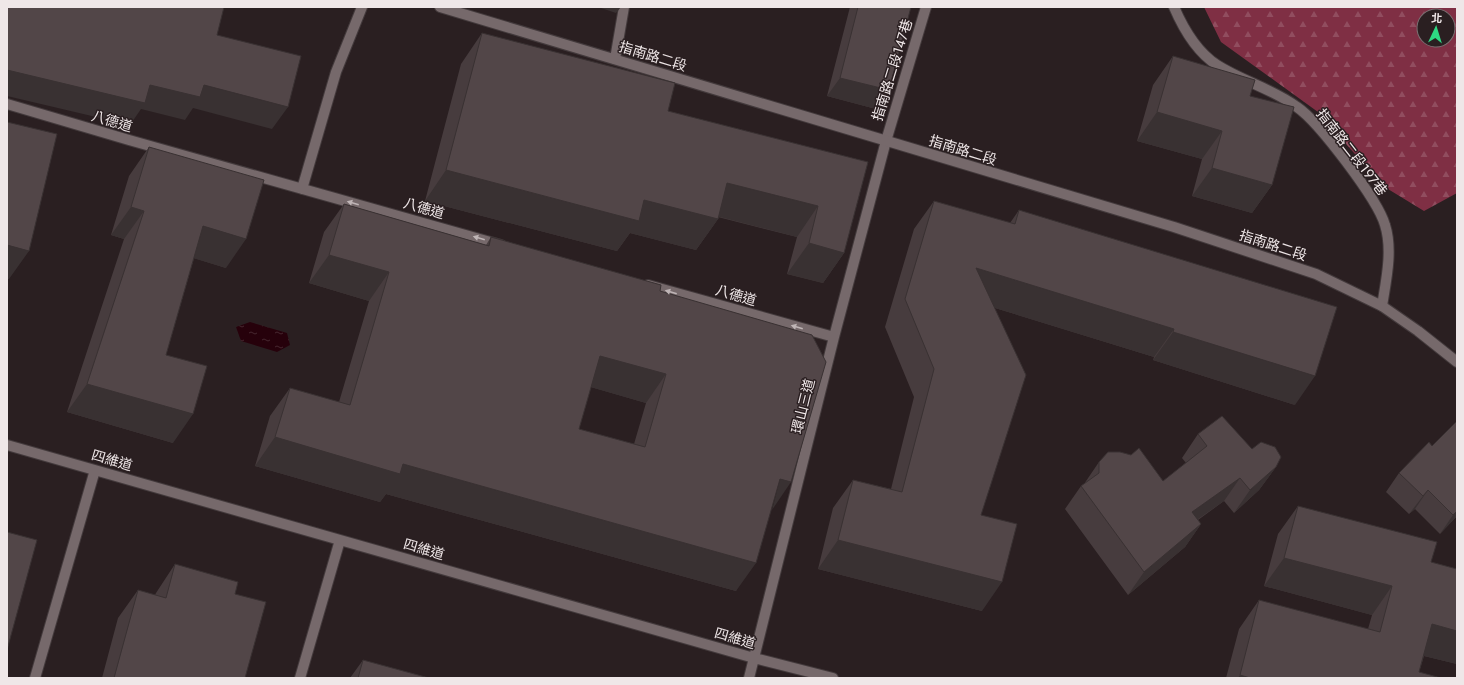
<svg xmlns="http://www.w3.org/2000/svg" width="1464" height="685" font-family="Jost,'Noto Sans TC',sans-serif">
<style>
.forest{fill:url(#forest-firs);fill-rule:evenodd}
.water{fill:url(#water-ripples)}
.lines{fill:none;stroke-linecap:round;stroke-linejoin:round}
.lane-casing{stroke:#433a3c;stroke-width:12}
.street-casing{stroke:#433a3c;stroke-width:12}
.secondary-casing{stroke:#433a3c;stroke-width:12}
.lane{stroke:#76696b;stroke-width:10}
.street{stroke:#76696b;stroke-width:10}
.secondary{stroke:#76696b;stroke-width:10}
.wall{fill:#473c3e;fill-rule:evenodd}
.shaded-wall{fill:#393132}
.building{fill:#524648;stroke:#393132;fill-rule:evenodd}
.oneway{fill:#bfb5b6}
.labels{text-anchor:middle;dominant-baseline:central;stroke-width:3;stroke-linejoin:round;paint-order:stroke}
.street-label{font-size:14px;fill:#efe7e8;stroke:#2a1f21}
</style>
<defs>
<pattern id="forest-firs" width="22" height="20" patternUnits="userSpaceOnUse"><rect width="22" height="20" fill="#7f2f44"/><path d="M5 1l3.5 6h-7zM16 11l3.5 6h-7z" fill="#914d5f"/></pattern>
<pattern id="water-ripples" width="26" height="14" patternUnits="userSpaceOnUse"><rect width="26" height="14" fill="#26010b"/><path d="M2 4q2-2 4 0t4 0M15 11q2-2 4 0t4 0" fill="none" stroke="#46262f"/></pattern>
</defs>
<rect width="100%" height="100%" fill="#2a1f21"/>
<!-- forest -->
<path class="forest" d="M 1204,7 L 1457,7 L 1457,193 L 1424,211 L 1383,186 L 1318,112 L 1221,42 ZM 1424,16 L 1448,16 L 1448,40 L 1424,40 Z"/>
<!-- water -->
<path class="water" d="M 250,322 L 287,333 L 290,345 L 277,352 L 241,341 L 236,327 Z"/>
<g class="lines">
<!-- lane casing -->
<g class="lane-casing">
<path id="lane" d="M 615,59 L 624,7
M 7,104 L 129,140 L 501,245
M 302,189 L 336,72 L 362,7
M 648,285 L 834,337
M 7,445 L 754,658 L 833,678
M 35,678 L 95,470
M 300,678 L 340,540
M 749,678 L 834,337 L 886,141 L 926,7"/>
</g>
<!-- street casing -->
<g class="street-casing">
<path id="street" d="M 1174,7 C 1183,28 1197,52 1217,65 C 1242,81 1273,89 1297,107 C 1319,122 1378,200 1385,225 C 1393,250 1386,281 1382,306"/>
</g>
<!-- secondary casing -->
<g class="secondary-casing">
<path id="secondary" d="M 440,7 L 1174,227 L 1316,274 L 1382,306 L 1418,331 L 1457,362"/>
</g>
<!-- lane -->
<use href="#lane" class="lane"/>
<!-- street -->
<use href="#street" class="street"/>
<!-- secondary -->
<use href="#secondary" class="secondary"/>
</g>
<!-- wall -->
<path class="wall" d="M 850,7 L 911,7 L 876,109 L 827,96 Z
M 482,33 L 668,111 L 868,162 L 844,253 L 823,283 L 787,274 L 797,237 L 718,217 L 718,219 L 696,250 L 630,233 L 617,251 L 425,201 L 461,64 Z
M 1173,56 L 1250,96 L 1272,185 L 1252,213 L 1192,196 L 1202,159 L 1137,141 L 1153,85 Z
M 149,147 L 226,268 L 194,258 L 166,355 L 173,443 L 67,412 L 124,239 L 111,235 L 129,176 Z
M 934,201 L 1010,223 L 1019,210 L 1295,405 L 1153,360 L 1154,357 L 995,308 L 981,515 L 982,611 L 818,569 L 833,508 L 853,480 L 891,489 L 914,397 L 885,327 L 914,229 Z
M 344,204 L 486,245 L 491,237 L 660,291 L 771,510 L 736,591 L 386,494 L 380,502 L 255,466 L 270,416 L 290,388 L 339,402 L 369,301 L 309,283 L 324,232 ZM 591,387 L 646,403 L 634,444 L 579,429 Z
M 1457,421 L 1457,516 L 1440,534 L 1415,509 L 1409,514 L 1386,492 L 1399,473 L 1432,446 Z
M 1198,434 L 1252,449 L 1276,467 L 1259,490 L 1234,513 L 1224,501 L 1198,520 L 1201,524 L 1185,547 L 1128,595 L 1065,509 L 1081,486 L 1084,484 L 1099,462 L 1163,481 L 1186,463 L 1182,458 Z
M 1298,506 L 1431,562 L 1457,569 L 1457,664 L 1424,656 L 1419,672 L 1441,678 L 1226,678 L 1239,629 L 1259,600 L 1368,629 L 1372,615 L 1264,586 L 1278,534 Z
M 175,564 L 235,594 L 245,678 L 102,678 L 118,618 L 138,590 L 155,595 L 156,593 Z
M 363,660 L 429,678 L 350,678 Z"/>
<!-- shaded-wall -->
<path class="shaded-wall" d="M 598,7 L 621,7 L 616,13 Z
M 7,70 L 150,85 L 204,85 L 288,107 L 272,129 L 193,108 L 185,120 L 141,109 L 130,125 L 7,96 Z
M 840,78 L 889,90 L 876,109 L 827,96 Z
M 1157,112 L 1222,131 L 1202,159 L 1137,141 Z
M 1212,168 L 1272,185 L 1252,213 L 1192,196 Z
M 446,170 L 644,200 L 718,219 L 696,250 L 630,233 L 617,251 L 425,201 Z
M 727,183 L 818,206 L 797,237 L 705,213 Z
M 131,207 L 144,211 L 124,239 L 111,235 Z
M 203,226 L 246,239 L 226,268 L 183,255 Z
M 809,243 L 844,253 L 823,283 L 787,274 Z
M 7,245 L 29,251 L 9,279 L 7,279 Z
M 329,255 L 389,272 L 369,301 L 309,283 Z
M 976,268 L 1174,329 L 1154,357 L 956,296 Z
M 1173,332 L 1315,376 L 1295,405 L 1153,360 Z
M 600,356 L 666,374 L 646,403 L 580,384 Z
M 87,384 L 193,414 L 173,443 L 67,412 Z
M 275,437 L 403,464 L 756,563 L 736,591 L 386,494 L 380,502 L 255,466 Z
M 1276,467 L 1259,490 L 1234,513 L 1250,490 Z
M 1240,478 L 1224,501 L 1175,535 L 1192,512 Z
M 780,479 L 791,482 L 772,510 Z
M 1428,490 L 1415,509 L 1409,514 L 1423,496 Z
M 1457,511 L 1457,516 L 1440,534 L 1453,515 Z
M 1201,524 L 1185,547 L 1128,595 L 1144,572 Z
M 838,540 L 1002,582 L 982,611 L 818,569 Z
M 1284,558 L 1392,586 L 1372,615 L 1264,586 Z
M 1432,624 L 1457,631 L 1457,664 L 1412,653 Z
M 1240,675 L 1250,678 L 1238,678 Z"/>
<!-- building -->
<path class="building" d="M 7,7 L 224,7 L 217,35 L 301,56 L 288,107 L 204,85 L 200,97 L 150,85 L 145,103 L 7,70 Z
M 858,7 L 911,7 L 889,90 L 840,78 Z
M 482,33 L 675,83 L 668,111 L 868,162 L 844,253 L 809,243 L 818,206 L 727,183 L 718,219 L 644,200 L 639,221 L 446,170 Z
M 1173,56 L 1255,80 L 1250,96 L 1294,107 L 1272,185 L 1212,168 L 1222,131 L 1157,112 Z
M 7,122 L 57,134 L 29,251 L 7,245 Z
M 149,147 L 264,180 L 246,239 L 203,226 L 166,355 L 207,366 L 193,414 L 87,384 L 144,211 L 131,207 Z
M 934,201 L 1015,224 L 1019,210 L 1337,307 L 1315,376 L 1173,332 L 1174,329 L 976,268 L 1026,375 L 981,515 L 1017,524 L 1002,582 L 838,540 L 853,480 L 902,492 L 934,369 L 905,299 Z
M 344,204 L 489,246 L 491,237 L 661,285 L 660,291 L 812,335 L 826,362 L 791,482 L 780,479 L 756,563 L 403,464 L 400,474 L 275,437 L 290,388 L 350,405 L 389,272 L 329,255 ZM 600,356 L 666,374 L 645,447 L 579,429 Z
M 1222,416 L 1252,449 L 1261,442 L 1275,447 L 1281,457 L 1276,467 L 1250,490 L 1240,478 L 1192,512 L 1201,524 L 1144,572 L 1081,486 L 1099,473 L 1099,462 L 1108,452 L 1120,452 L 1131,455 L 1139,448 L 1163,481 L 1207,446 L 1198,434 Z
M 1457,421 L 1457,511 L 1453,515 L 1428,490 L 1423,496 L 1399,473 L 1429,442 L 1432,446 Z
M 1298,506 L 1437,542 L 1431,562 L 1457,569 L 1457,631 L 1432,624 L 1419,672 L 1441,678 L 1250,678 L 1240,675 L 1259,600 L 1380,632 L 1392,586 L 1284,558 Z
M 7,532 L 37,540 L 7,650 Z
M 175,564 L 238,582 L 235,594 L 266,602 L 245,678 L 114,678 L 138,590 L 166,598 Z
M 363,660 L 429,678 L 358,678 Z"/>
<!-- one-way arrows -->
<defs><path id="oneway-solid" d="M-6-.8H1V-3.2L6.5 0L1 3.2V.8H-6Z"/></defs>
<g class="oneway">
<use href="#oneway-solid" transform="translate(353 203) rotate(-164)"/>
<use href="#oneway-solid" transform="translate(479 238) rotate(-164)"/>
<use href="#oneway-solid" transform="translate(671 292) rotate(-164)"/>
<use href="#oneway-solid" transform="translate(797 327) rotate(-164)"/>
</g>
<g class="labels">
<!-- street labels -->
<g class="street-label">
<text transform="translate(653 56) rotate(17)">指南路二段</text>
<text transform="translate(892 70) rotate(-73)">指南路二段147巷</text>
<text transform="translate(112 121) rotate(17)">八德道</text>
<text transform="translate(963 150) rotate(17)">指南路二段</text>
<text transform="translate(1352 152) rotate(52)">指南路二段197巷</text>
<text transform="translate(424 208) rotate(16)">八德道</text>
<text transform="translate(1273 245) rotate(18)">指南路二段</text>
<text transform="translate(736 295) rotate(16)">八德道</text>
<text transform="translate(803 406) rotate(-76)">環山三道</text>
<text transform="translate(112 460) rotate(16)">四維道</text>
<text transform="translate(424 549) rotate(16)">四維道</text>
<text transform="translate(735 638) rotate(16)">四維道</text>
</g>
</g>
<!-- border -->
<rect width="1464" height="685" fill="none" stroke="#efe7e8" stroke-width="16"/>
<!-- north arrow -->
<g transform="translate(1436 28) rotate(4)"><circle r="19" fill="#2a1f21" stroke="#796f71"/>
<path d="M0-3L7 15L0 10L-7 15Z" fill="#2ed883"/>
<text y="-6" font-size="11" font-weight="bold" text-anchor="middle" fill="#efe7e8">北</text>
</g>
</svg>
